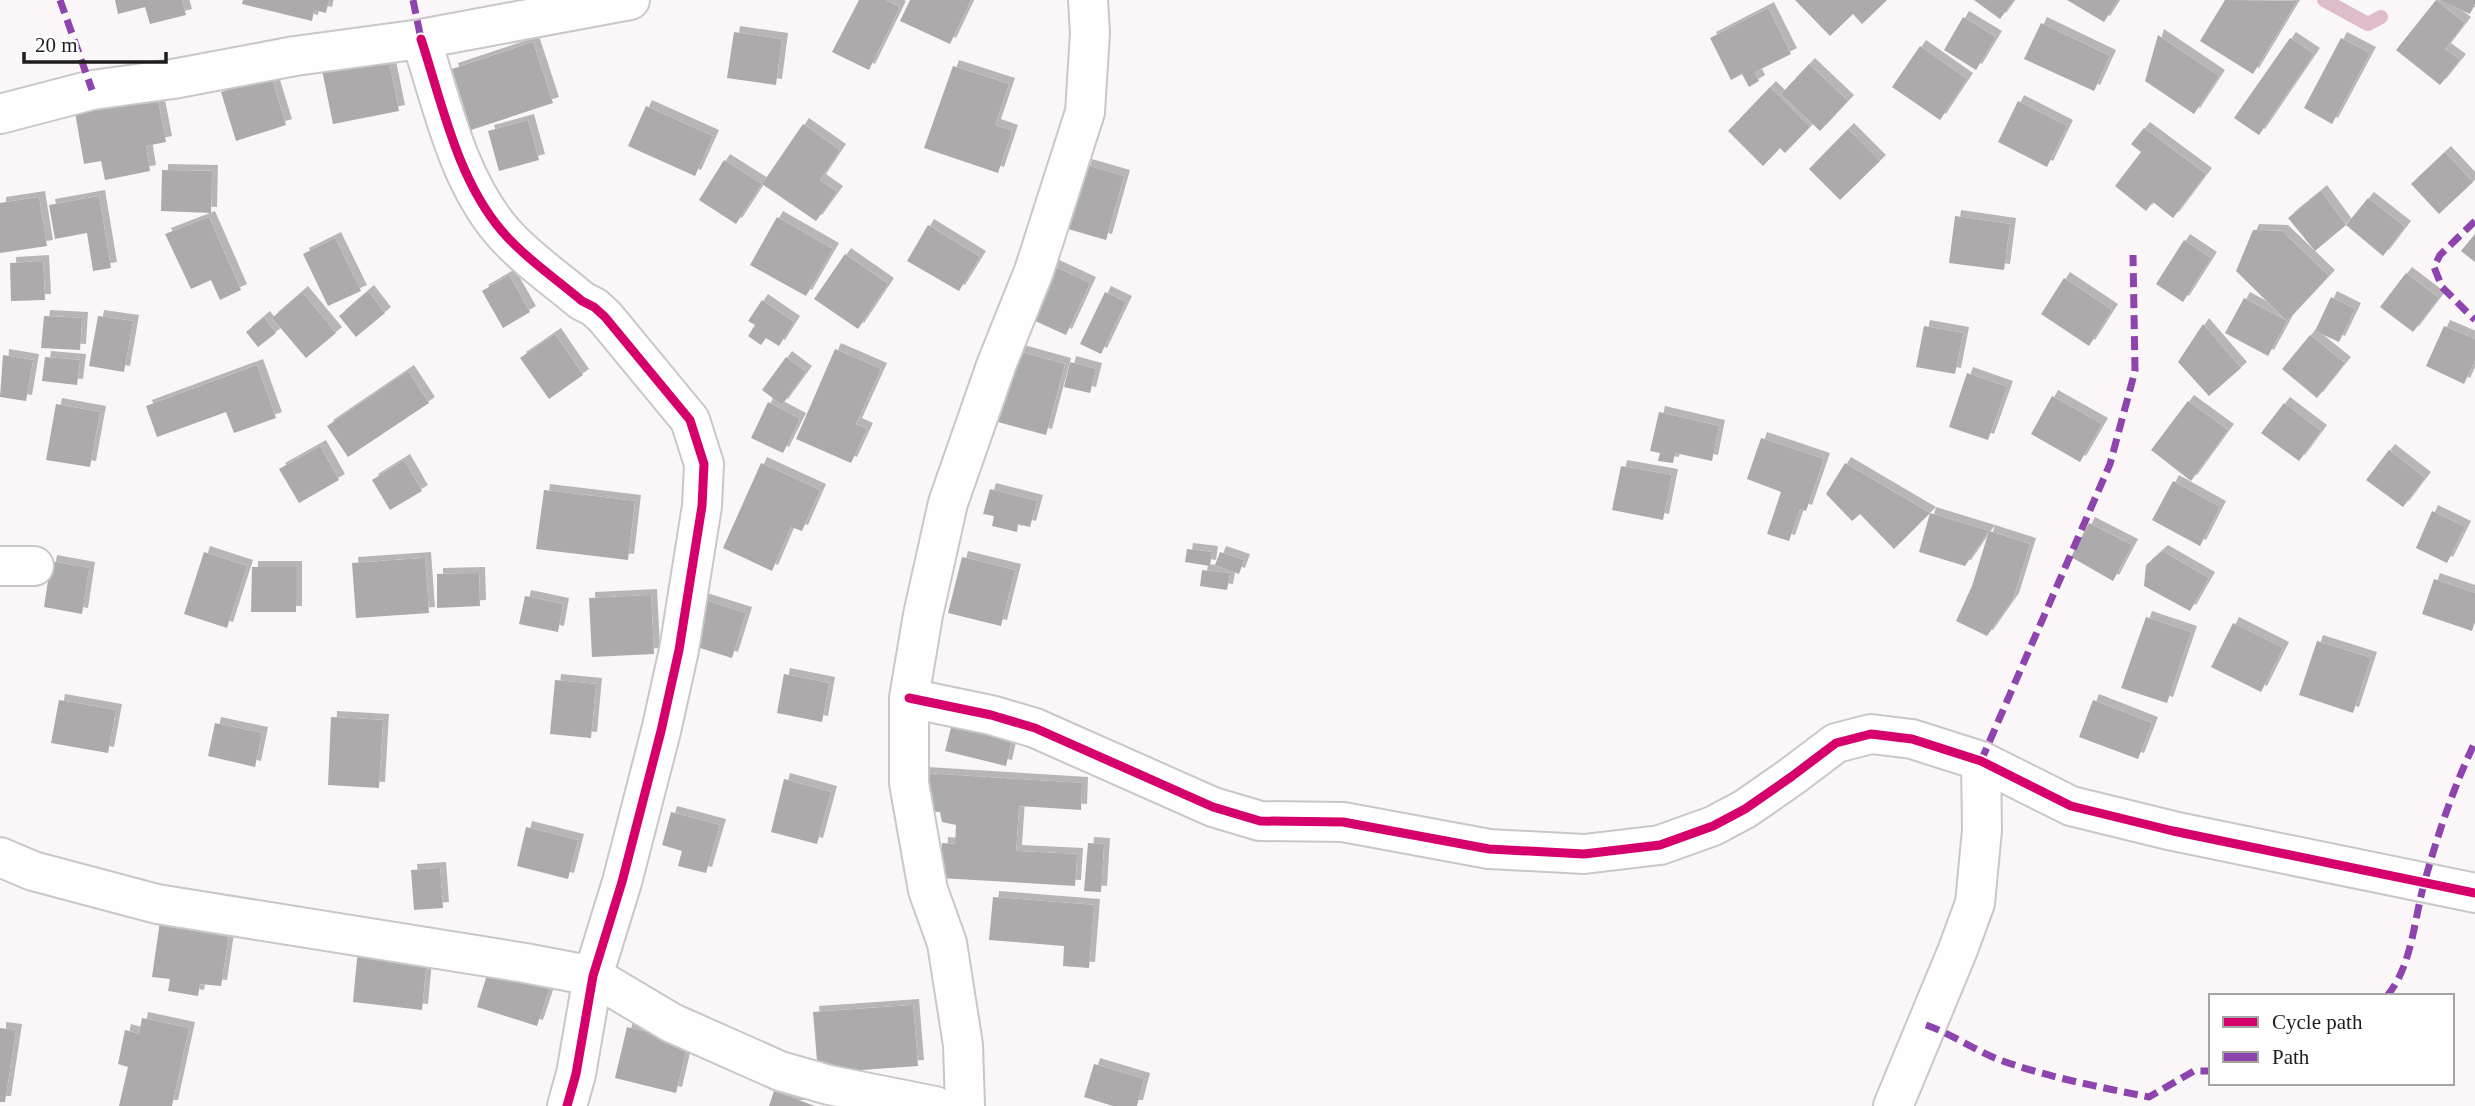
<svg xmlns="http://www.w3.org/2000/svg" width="2475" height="1106" font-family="'Times New Roman',serif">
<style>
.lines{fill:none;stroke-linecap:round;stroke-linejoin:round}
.stream{stroke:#ddbccc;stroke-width:14}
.building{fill:#acaaab;filter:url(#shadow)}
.minor-casing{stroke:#c9c7c8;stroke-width:42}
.minor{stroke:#fefefe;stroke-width:38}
.quiet{stroke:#8e44ad;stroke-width:7;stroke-dasharray:14 7;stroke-linecap:butt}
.cycleway-casing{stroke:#fff;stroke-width:13}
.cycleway{stroke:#d6006c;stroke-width:9}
</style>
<defs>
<filter id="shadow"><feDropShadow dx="6" dy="-6" stdDeviation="0" flood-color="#0004"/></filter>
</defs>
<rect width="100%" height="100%" fill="#fbf7f9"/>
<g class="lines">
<!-- stream -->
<path class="stream" d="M 2324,0 L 2368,24 L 2381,17"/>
</g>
<!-- building -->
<path class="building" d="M 115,0 L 182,0 L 186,15 L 150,24 L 145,7 L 118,14 Z
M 243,0 L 329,0 L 326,13 L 314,10 L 312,21 L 242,4 Z
M 859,0 L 886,0 L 900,7 L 869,70 L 832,52 Z
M 910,0 L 971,0 L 950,44 L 900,21 Z
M 1795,0 L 1887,0 L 1862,24 L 1853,14 L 1830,36 Z
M 1974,0 L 2014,0 L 2000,19 Z
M 2067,0 L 2118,0 L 2104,22 Z
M 2225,0 L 2297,1 L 2253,74 L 2200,41 Z
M 2436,0 L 2465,23 L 2445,49 L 2460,60 L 2440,85 L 2396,50 Z
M 2439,0 L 2475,0 L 2475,4 L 2470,14 Z
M 1768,8 L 1791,54 L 1755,72 L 1759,81 L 1749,87 L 1742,74 L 1731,80 L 1710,38 Z
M 1963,17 L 1996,37 L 1976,70 L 1944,50 Z
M 2041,23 L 2110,56 L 2094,91 L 2024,59 Z
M 734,32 L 782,39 L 776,85 L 727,78 Z
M 2158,35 L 2219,76 L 2194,114 L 2145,81 Z
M 2290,38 L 2314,54 L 2259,135 L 2234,118 Z
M 2341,38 L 2370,53 L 2332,124 L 2304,108 Z
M 533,42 L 553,103 L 471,130 L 452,69 Z
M 1920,46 L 1967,79 L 1940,120 L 1892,87 Z
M 388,57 L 399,111 L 333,124 L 322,70 Z
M 1809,64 L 1848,101 L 1820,131 L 1781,94 Z
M 953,66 L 1009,84 L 995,125 L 1012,131 L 998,173 L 924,148 Z
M 271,76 L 286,125 L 236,141 L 221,92 Z
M 155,85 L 166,142 L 146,146 L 150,171 L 105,180 L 101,161 L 84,164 L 73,101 Z
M 1770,87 L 1810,127 L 1785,153 L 1780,148 L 1763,166 L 1728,131 Z
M 2018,101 L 2067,126 L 2047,167 L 1998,142 Z
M 646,106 L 713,136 L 695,176 L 628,146 Z
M 528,120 L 539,160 L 499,171 L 488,131 Z
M 803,124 L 840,150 L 820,180 L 837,192 L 816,221 L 762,184 Z
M 2144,128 L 2206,174 L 2173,218 L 2153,202 L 2146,211 L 2115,186 L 2141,152 L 2131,144 Z
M 1848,129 L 1880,161 L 1840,200 L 1809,169 Z
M 2445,152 L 2473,182 L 2439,214 L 2411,184 Z
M 724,160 L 762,184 L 736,224 L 699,200 Z
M 1086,165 L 1124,176 L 1106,240 L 1068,229 Z
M 162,170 L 212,171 L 211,213 L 161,211 Z
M 2321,191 L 2346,225 L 2315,251 L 2288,218 Z
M 99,196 L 111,268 L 93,271 L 87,233 L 55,239 L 49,205 Z
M 39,197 L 47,246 L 0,253 L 0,203 Z
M 2368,198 L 2405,227 L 2383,256 L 2346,225 Z
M 1955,216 L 2010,224 L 2004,270 L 1949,263 Z
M 209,217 L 241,290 L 220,300 L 211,280 L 191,289 L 165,234 Z
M 777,217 L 833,249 L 806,296 L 750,265 Z
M 928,225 L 980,257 L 959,291 L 907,261 Z
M 2253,230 L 2282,231 L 2329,276 L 2287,321 L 2236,271 Z
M 2475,234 L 2475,262 L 2461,251 Z
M 335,238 L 361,291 L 328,306 L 303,254 Z
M 2184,240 L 2211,258 L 2183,302 L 2156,284 Z
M 845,254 L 888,284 L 858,329 L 814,299 Z
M 43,261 L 45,300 L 11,301 L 10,263 Z
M 1047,263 L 1090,283 L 1066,335 L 1022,315 Z
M 2406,273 L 2439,298 L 2413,332 L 2380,307 Z
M 509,275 L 530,312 L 503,328 L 482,291 Z
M 2064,278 L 2112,310 L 2089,346 L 2041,314 Z
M 368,291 L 385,313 L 356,337 L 339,316 Z
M 302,292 L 336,333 L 306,358 L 272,318 Z
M 1105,292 L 1126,302 L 1101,354 L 1080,344 Z
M 2331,297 L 2355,309 L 2339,342 L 2315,331 Z
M 2244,298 L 2287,321 L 2268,356 L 2225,333 Z
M 762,300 L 794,322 L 779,346 L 766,338 L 761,345 L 748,336 L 755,325 L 748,321 Z
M 44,316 L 82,318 L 80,350 L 41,348 Z
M 98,316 L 133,321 L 124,372 L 89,366 Z
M 264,317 L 276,333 L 258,347 L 246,332 Z
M 2203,324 L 2241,368 L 2209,396 L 2178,362 Z
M 1924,326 L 1963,333 L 1955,374 L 1916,367 Z
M 2444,326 L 2475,339 L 2475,360 L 2464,384 L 2426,366 Z
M 555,334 L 583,375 L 549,399 L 520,358 Z
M 2310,335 L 2345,363 L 2317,398 L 2282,369 Z
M 1007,348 L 1065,364 L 1046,435 L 987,419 Z
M 835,349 L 881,369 L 856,424 L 867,429 L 851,463 L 796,439 Z
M 3,355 L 33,360 L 26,401 L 0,397 Z
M 45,357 L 80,360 L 77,385 L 42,381 Z
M 786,357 L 806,372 L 782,405 L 762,390 Z
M 1070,362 L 1096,369 L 1090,393 L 1064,387 Z
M 257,365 L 276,418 L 234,433 L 226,412 L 157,437 L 146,406 Z
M 408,371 L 429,403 L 348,457 L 327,426 Z
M 1967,373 L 2007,387 L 1988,440 L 1949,427 Z
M 2052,396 L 2102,424 L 2080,462 L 2031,434 Z
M 2188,401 L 2228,430 L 2191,481 L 2151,450 Z
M 768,402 L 800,419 L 783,453 L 751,438 Z
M 2284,403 L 2321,431 L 2299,461 L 2261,433 Z
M 56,404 L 100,412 L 90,467 L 46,460 Z
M 1659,412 L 1719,426 L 1712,461 L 1675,453 L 1673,463 L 1658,461 L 1660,453 L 1650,451 Z
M 1761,438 L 1824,459 L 1806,511 L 1800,509 L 1789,541 L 1767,534 L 1781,492 L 1747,479 Z
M 320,446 L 339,480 L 299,503 L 279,469 Z
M 2389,450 L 2425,478 L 2403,507 L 2366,480 Z
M 404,460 L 422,491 L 390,510 L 372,480 Z
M 761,463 L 820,490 L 802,531 L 791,527 L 772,571 L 723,548 Z
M 1845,463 L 1930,513 L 1989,531 L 1965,566 L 1919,552 L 1930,513 L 1894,549 L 1860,514 L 1852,521 L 1826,494 Z
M 1621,466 L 1672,475 L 1663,520 L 1612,510 Z
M 2173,481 L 2220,507 L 2200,546 L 2152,520 Z
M 990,489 L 1037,501 L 1030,527 L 1018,524 L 1017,532 L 992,526 L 994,516 L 983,514 Z
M 544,490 L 635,501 L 628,560 L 536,549 Z
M 2432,511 L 2465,527 L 2447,563 L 2416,548 Z
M 2089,523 L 2132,545 L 2113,581 L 2071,557 Z
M 1989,531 L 2030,544 L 2013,599 L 1987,636 L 1956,621 L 1972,586 Z
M 1187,549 L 1212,552 L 1210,566 L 1185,562 Z
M 2162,551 L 2209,578 L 2190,611 L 2144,586 L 2146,565 Z
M 204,552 L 247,566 L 227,628 L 184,614 Z
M 1220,552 L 1244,560 L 1239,574 L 1215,565 Z
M 962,557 L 1015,570 L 1001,626 L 948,613 Z
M 425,558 L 429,613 L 356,618 L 352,563 Z
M 51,561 L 89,568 L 82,614 L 44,607 Z
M 252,567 L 296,567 L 296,612 L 251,612 Z
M 1202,570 L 1230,573 L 1227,590 L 1200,586 Z
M 479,573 L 480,606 L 437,608 L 437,574 Z
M 2434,579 L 2475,593 L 2475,621 L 2472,631 L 2422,614 Z
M 651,595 L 654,654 L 592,657 L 589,598 Z
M 525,596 L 563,604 L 558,632 L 519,624 Z
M 698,598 L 746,613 L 732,658 L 684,643 Z
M 2146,617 L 2191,632 L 2167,703 L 2121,688 Z
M 2233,623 L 2283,648 L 2261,692 L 2211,667 Z
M 2317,641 L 2371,658 L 2353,713 L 2299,695 Z
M 784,674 L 829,683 L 822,722 L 777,713 Z
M 555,680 L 596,684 L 591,738 L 550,734 Z
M 59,700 L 116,710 L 108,753 L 51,743 Z
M 2093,700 L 2152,723 L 2138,759 L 2079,737 Z
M 331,717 L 383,720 L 379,788 L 328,785 Z
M 953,720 L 1013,735 L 1006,766 L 945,751 Z
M 215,723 L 262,733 L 255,767 L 208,756 Z
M 922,773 L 1082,783 L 1081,810 L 1019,806 L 1016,851 L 1077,854 L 1075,886 L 940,878 L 942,843 L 955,844 L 956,825 L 942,822 L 940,812 L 921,811 Z
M 784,779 L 831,792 L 817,844 L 771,832 Z
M 671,812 L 720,825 L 706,873 L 678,866 L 682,851 L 662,845 Z
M 526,827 L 578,840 L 568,879 L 517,866 Z
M 1088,843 L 1104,844 L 1101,892 L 1084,891 Z
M 440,868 L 443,908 L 414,910 L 411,870 Z
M 993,897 L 1094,905 L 1089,968 L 1063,966 L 1064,946 L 989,940 Z
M 160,921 L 229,933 L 221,986 L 200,984 L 198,996 L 168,991 L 170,979 L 152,977 Z
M 358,948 L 427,956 L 422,1010 L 353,1002 Z
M 490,965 L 551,984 L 537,1026 L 477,1007 Z
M 913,1005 L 918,1066 L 818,1073 L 813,1012 Z
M 142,1018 L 189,1028 L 172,1106 L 119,1106 L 128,1067 L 118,1064 L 125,1030 L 139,1034 Z
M 627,1027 L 688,1042 L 676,1093 L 615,1078 Z
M 0,1028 L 16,1030 L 5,1102 L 0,1102 Z
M 1094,1064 L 1144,1079 L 1137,1106 L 1113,1106 L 1084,1097 Z
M 774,1091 L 815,1106 L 769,1106 Z"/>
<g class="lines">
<!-- minor casing -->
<g class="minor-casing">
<path id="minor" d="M 421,39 C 442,103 457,178 501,230 C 524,257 556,279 582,301 L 594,307 L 605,317 L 690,420 L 704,464 L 702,506 L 679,650 L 661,731 L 622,882 L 593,976 L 576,1074 L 567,1106
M 0,114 L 92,90 L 173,79 L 295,56 L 421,39 L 630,0
M 0,566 L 34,566
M 909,698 L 991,715 L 1035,728 L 1213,807 L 1260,821 L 1343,822 L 1489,849 L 1584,854 L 1660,845 L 1713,826 L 1745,809 L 1791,777 L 1836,743 L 1871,734 L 1912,739 L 1981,761 L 2071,806 L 2173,831 L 2475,893
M 0,857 L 33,871 L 157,904 L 525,963 L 593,976 L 672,1023 L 780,1071 L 829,1085 L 935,1106
M 965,1106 L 963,1045 L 947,943 L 928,890 L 909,783 L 909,698 L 923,615 L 948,503 L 997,363 L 1034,271 L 1085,112 L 1090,33 L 1088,0
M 1893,1106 L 1957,952 L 1975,903 L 1982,830 L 1981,761"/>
</g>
<!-- minor -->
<use href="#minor" class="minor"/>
<!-- quiet -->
<path class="quiet" d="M 60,0 L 92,90
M 413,0 L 421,39
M 2475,221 L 2440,255 L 2434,267 L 2442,287 L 2475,320
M 1981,761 L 2110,464 L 2135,371 L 2133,255
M 2387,996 C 2412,966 2414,920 2424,884 C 2437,836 2454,786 2475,742
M 1926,1025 C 1952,1034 1974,1050 2000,1060 C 2047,1077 2099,1087 2149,1097 L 2194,1071 L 2211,1071"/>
<!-- cycleway casing -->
<g class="cycleway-casing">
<path id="cycleway" d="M 421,39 C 442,103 457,178 501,230 C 524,257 556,279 582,301 L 594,307 L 605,317 L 690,420 L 704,464 L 702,506 L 679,650 L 661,731 L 622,882 L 593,976 L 576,1074 L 567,1106
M 909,698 L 991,715 L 1035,728 L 1213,807 L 1260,821 L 1343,822 L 1489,849 L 1584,854 L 1660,845 L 1713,826 L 1745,809 L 1791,777 L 1836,743 L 1871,734 L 1912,739 L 1981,761 L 2071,806 L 2173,831 L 2475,893"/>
</g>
<!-- cycleway -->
<use href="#cycleway" class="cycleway"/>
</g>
<!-- legend -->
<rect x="2209" y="994" width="245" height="91" fill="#ffffff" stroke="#a5a4a5" stroke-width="2"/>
<rect x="2223" y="1017" width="35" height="10" fill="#d6006c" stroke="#a5a4a5" stroke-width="2"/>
<text x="2272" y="1029" font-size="21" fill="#1e1c1d">Cycle path</text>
<rect x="2223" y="1052" width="35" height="10" fill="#8e44ad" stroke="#a5a4a5" stroke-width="2"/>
<text x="2272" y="1064" font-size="21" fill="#1e1c1d">Path</text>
<!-- scale -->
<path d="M24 52v10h142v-10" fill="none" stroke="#1e1c1d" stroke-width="3.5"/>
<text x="35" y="52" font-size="21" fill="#1e1c1d" stroke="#ffffff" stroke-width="5" paint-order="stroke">20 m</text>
</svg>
